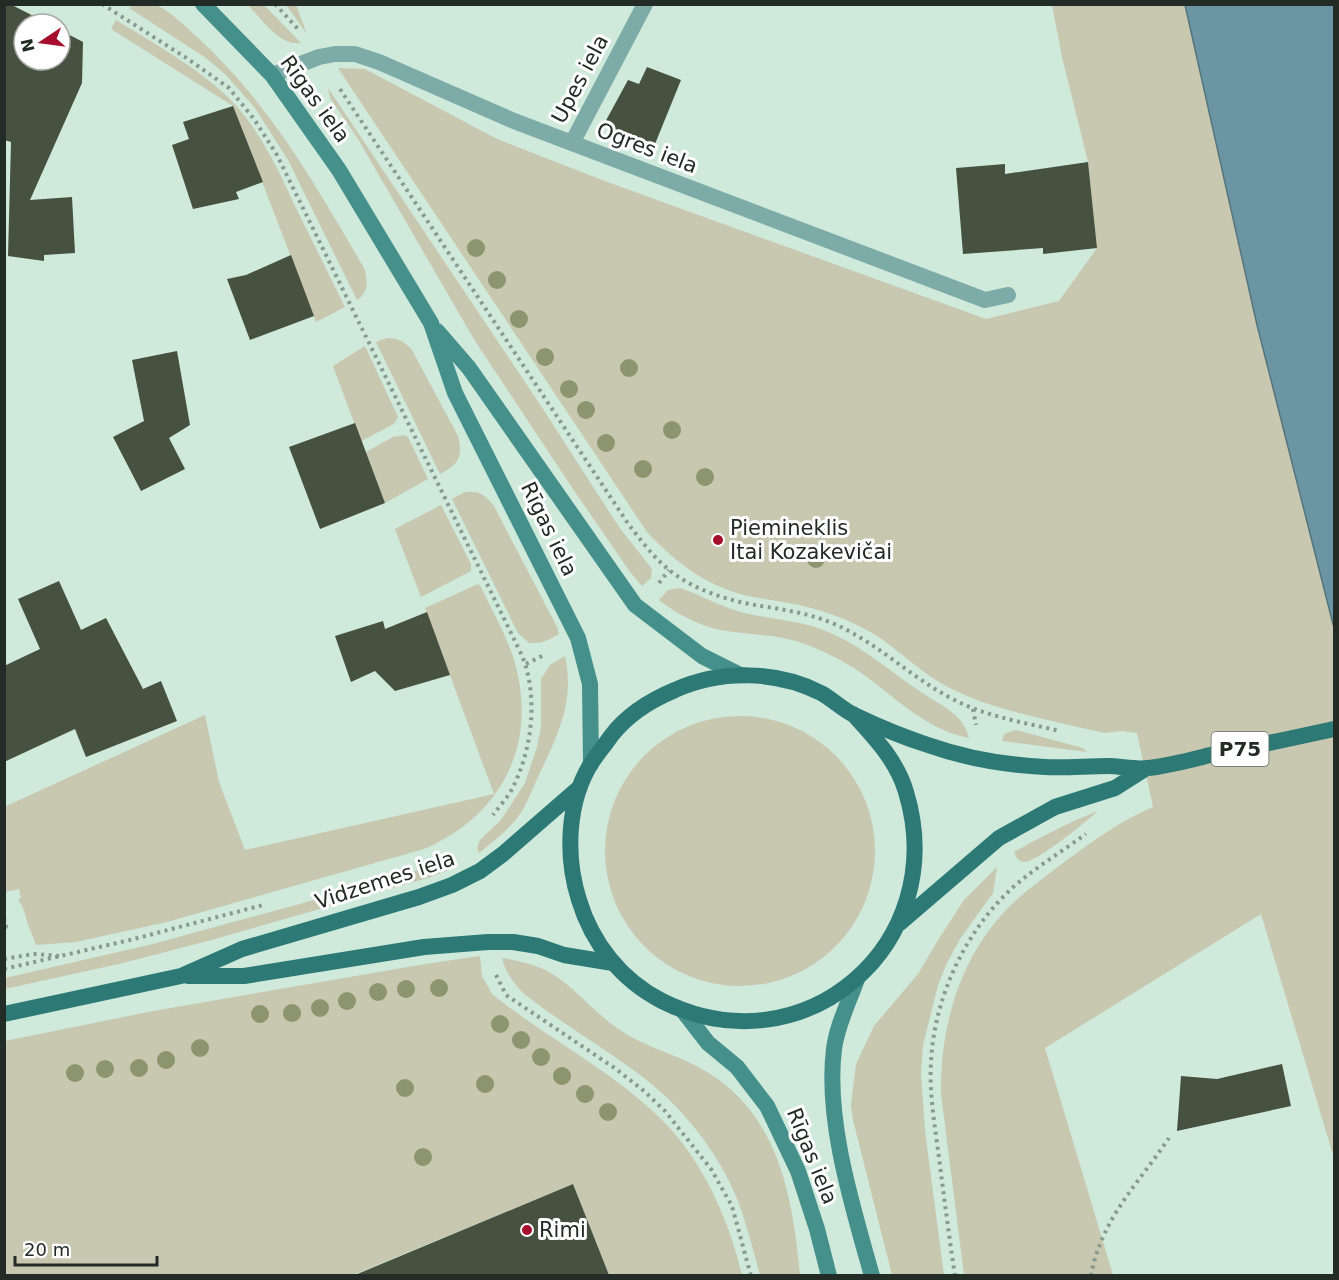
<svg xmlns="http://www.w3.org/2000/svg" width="1339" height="1280" font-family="'DejaVu Sans',sans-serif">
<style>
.green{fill:#c8c7b0}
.water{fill:#6b95a2;stroke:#55757d;stroke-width:1.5}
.building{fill:#46513f}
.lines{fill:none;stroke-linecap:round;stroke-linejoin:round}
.path{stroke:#879a90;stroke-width:4;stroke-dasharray:3 4.5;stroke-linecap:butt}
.minor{stroke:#7daba8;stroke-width:16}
.secondary{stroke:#45908b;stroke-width:16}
.primary{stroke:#2c7975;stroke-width:16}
.tree{fill:#8c956d}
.poi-dot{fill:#a70d2c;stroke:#fff;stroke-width:2}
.labels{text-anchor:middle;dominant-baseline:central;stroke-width:6;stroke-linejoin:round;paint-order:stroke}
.shield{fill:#fff;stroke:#646b67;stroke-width:1.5}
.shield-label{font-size:20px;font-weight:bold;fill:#222b26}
.street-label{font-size:21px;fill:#222b26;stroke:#fff}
.poi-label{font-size:21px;fill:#222b26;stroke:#fff;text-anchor:start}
</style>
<rect width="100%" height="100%" fill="#cfe9db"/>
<!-- green -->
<path class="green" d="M 137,4 C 142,4 150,3 155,5 C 167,8 186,27 195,35 C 271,105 313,181 364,268 C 368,281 369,292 357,300 L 288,160 L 255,108 L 226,75 L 206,58 L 129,8 Z
M 248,5 L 264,5 L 301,43 C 279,46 262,19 248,5 Z
M 286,5 L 296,5 L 307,34 Z
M 1052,5 L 1185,5 L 1257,325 L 1334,628 L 1334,1158 L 1261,914 L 1045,1048 L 1113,1275 L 964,1275 L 941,1094 C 940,1024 961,953 1013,903 C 1030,887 1049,874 1067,860 C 1095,840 1121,820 1153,807 L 1137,733 L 1122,731 L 1104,733 C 1051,720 992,711 944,685 C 926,675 912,662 896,650 C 880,636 861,626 841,618 C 813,606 784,602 753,597 C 709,588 677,564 647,532 L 338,68 L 365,69 L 497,139 L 602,180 L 986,319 L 1059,301 L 1097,248 L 1088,162 L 1062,57 Z
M 116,20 C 153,43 211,75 239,109 C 262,136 279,171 294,204 C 311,238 328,273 345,307 L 316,322 L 233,106 L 111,29 Z
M 328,88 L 541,406 L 619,527 L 652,569 L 651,578 L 642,586 L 630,572 L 573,489 L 475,341 L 358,139 L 330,98 Z
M 387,338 C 398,338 405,342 412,350 L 458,436 C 463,457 459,464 440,474 L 376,342 Z
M 365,346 L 398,417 L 394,424 L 361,441 L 333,366 Z
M 404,435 L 408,437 L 428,479 L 385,503 L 366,452 L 393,437 Z
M 465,492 C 480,491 485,495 494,506 L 557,627 L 559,634 C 549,640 541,644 529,643 L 518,633 L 452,499 Z
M 441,505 L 471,564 L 471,571 L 421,597 L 395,529 Z
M 478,584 L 481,587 C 493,613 509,639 516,667 C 537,748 499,817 424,849 L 167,922 L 76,942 L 36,945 C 34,938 31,934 29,927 C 25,917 26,910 18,900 L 21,898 L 19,889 L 5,892 L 4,807 L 205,715 L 219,782 L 245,850 L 494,794 L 425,608 Z
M 680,588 C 704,596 724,609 749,614 C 779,620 805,621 833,634 C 866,649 892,673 921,692 C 941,706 963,713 969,738 C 928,730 899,701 867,677 C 851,665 833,656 815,648 C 785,635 765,636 734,632 C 705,629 681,617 659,600 L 668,590 Z
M 565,656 C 575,702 558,734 539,775 C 531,791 526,809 513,823 C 503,834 490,844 479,853 L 477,848 L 480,840 L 501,820 L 525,783 L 537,747 L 541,727 L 541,679 L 550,665 Z
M605 851a135 135 0 1 1 270 0a135 135 0 1 1-270 0Z
M 1016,730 L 1083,748 L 1087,752 L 1002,741 L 1004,734 Z
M 1098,811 C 1087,821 1035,864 1023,862 C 1018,861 1016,857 1014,852 C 1041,837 1069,822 1098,811 Z
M 444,861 L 453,861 L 458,866 L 431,877 L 215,939 L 123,963 L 5,989 L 5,978 L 153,944 L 398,877 Z
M 997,867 L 993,893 L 960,939 L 947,963 L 938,985 L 923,1045 L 921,1073 L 925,1131 L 944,1275 L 892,1275 L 853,1120 L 851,1105 L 856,1064 L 874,1026 L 918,974 L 938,940 L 964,900 Z
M 480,956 L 482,976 L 492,994 C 545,1037 608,1068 658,1116 C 702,1158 728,1217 742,1275 L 609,1275 L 573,1184 L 353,1275 L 5,1276 L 5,1041 L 153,1011 L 425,964 Z
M 502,958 C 520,961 538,965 554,975 C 577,990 594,1012 617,1028 C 645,1048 678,1054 707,1072 C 779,1115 793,1199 800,1275 L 760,1275 C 753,1250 747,1225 738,1201 C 719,1153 684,1109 644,1078 C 605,1048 562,1024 523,993 C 513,982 506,973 502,958 Z"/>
<!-- water -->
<path class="water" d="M 1185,5 L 1334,5 L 1334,628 L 1257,325 Z"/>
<!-- building -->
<path class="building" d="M 4,4 L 10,4 L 49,24 L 24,24 L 24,60 L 60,60 L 60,30 L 83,42 L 82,83 L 30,200 L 72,197 L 75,253 L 44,255 L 44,261 L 8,256 L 11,142 L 4,140 Z
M 647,67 L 681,80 L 655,144 L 603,126 L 628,80 L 639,84 Z
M 233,106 L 263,182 L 236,192 L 239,199 L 193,209 L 172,145 L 189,139 L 183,122 Z
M 1088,162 L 1097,248 L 1043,254 L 1043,248 L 963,254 L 956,168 L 1005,164 L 1005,174 Z
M 291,255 L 314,316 L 250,340 L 227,279 L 246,275 Z
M 177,351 L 190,425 L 169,438 L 185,469 L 141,491 L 113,437 L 144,421 L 132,360 Z
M 355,423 L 385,503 L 320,529 L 289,447 Z
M 59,581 L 81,630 L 106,618 L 143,689 L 161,681 L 177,721 L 86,757 L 75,729 L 4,762 L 4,666 L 40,649 L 18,599 Z
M 427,612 L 450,675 L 395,691 L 375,671 L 351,682 L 335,636 L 383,621 L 385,629 Z
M 1282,1064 L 1291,1106 L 1177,1131 L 1181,1076 L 1217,1079 Z
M 573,1184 L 609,1275 L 355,1275 Z"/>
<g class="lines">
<!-- path -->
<path class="path" d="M 102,4 L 188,59 L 229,88 L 254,119 L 277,155 L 513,637 C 517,646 523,656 526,667 C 537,706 531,752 512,789 C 507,798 499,807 493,815
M 275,4 L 298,29
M 340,89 L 629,525 C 641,540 653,557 668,569 C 693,590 729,601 761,606 C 785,610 808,613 832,623 C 875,641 907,674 947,696 C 982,716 1022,722 1060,731
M 659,583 L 669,570
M 526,664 L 546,654
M 973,709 L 976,725
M 4,918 L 6,926 L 4,930
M 4,959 L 34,954 L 60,956
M 4,969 L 130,940 L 263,905
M 496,975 L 506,995 L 616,1069 L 644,1091 L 665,1111 L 711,1169 L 732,1206 L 751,1276
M 955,1276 C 949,1236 944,1197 939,1158 C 935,1126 929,1094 931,1062 C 934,1000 963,935 1009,891 C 1030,871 1061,852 1086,834
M 1091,1276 C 1101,1219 1138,1184 1169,1138"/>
<!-- minor -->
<path class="minor" d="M 272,75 L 319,57 L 335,54 L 355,54 L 379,62 L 514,121 L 985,300 L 1008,295
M 572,143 L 645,4"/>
<!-- secondary -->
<path class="secondary" d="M 203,4 L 272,75 L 339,170 L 431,323 L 455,393 L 578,638 L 590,684 L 591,764
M 437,331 L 469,368 L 635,605 L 702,656 L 740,675
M 857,979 C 849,1002 837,1025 834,1049 C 825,1120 853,1208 872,1276
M 684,1012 L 708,1043 L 737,1067 L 767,1106 L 798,1171 L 817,1229 L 829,1276"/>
<!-- primary -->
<path class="primary" d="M 853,714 C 875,738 897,761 906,792 C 952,944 804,1072 662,1001 C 621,980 592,943 579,900 C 565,856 567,801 592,762 C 598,753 605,745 611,736 C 627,715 651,700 675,690 C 720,670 776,670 821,693 C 832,699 842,709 854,715 C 877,726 903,737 928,745 C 965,758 1005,765 1045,767 C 1066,768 1087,766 1108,766 C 1121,766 1135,770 1148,768 C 1168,766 1190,760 1210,755 C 1251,747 1293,738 1334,729
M 900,923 L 999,838 L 1055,807 L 1115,788 L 1145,769
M 188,976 L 244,976 L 424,947 L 488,942 L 513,942 L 538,946 L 564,955 L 613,963
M 4,1014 L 181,976 L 242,949 L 419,897 L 452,885 L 480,871 L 503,854 L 580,787"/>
</g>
<!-- trees -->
<g class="tree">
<circle cx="476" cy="248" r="9"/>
<circle cx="497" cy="280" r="9"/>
<circle cx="519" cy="319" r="9"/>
<circle cx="545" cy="357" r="9"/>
<circle cx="629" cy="368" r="9"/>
<circle cx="569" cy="389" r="9"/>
<circle cx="586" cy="410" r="9"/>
<circle cx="672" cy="430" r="9"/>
<circle cx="606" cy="443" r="9"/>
<circle cx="643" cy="469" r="9"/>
<circle cx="705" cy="477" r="9"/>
<circle cx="816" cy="559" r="9"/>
<circle cx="439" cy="988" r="9"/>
<circle cx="406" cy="989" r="9"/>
<circle cx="378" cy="992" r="9"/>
<circle cx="347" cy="1001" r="9"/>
<circle cx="320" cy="1008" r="9"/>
<circle cx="292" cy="1013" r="9"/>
<circle cx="260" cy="1014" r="9"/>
<circle cx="500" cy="1024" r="9"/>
<circle cx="521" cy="1040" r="9"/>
<circle cx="200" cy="1048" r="9"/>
<circle cx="541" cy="1057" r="9"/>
<circle cx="166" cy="1060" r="9"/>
<circle cx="139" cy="1068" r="9"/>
<circle cx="105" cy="1069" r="9"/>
<circle cx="75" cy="1073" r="9"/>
<circle cx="562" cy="1076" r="9"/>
<circle cx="485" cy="1084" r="9"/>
<circle cx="405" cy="1088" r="9"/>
<circle cx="585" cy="1094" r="9"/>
<circle cx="608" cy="1112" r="9"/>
<circle cx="423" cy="1157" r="9"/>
</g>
<!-- markers -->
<g class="poi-dot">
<circle cx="718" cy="540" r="6"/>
<circle cx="527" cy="1230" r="6"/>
</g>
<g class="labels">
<!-- shield labels -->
<rect class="shield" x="1211.5" y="732" width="57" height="34" rx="4.5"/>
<g class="shield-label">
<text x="1240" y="749">P75</text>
</g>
<!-- street labels -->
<g class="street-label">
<text transform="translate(580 79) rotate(-62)">Upes iela</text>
<text transform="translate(315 99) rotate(54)">Rīgas iela</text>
<text transform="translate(647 148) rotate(21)">Ogres iela</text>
<text transform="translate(549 529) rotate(64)">Rīgas iela</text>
<text transform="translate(385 880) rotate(-18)">Vidzemes iela</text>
<text transform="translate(812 1156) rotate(68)">Rīgas iela</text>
</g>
<!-- poi labels -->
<g class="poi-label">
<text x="730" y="528">Piemineklis<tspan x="730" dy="24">Itai Kozakevičai</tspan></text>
<text x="539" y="1230">Rimi</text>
</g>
</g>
<!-- border -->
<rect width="1339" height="1280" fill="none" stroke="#222b26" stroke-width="12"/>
<!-- north arrow -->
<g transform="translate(42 42) rotate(257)"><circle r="28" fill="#ffffff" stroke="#a7aaa8" stroke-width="1.5"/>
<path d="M0-4.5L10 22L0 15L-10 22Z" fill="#a70d2c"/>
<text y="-9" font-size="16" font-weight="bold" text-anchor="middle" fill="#222b26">N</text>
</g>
<!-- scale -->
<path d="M15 1256v9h142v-9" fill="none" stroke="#222b26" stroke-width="3"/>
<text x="24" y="1256" font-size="18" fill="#222b26" stroke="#ffffff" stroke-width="4.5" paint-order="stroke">20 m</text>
</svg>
